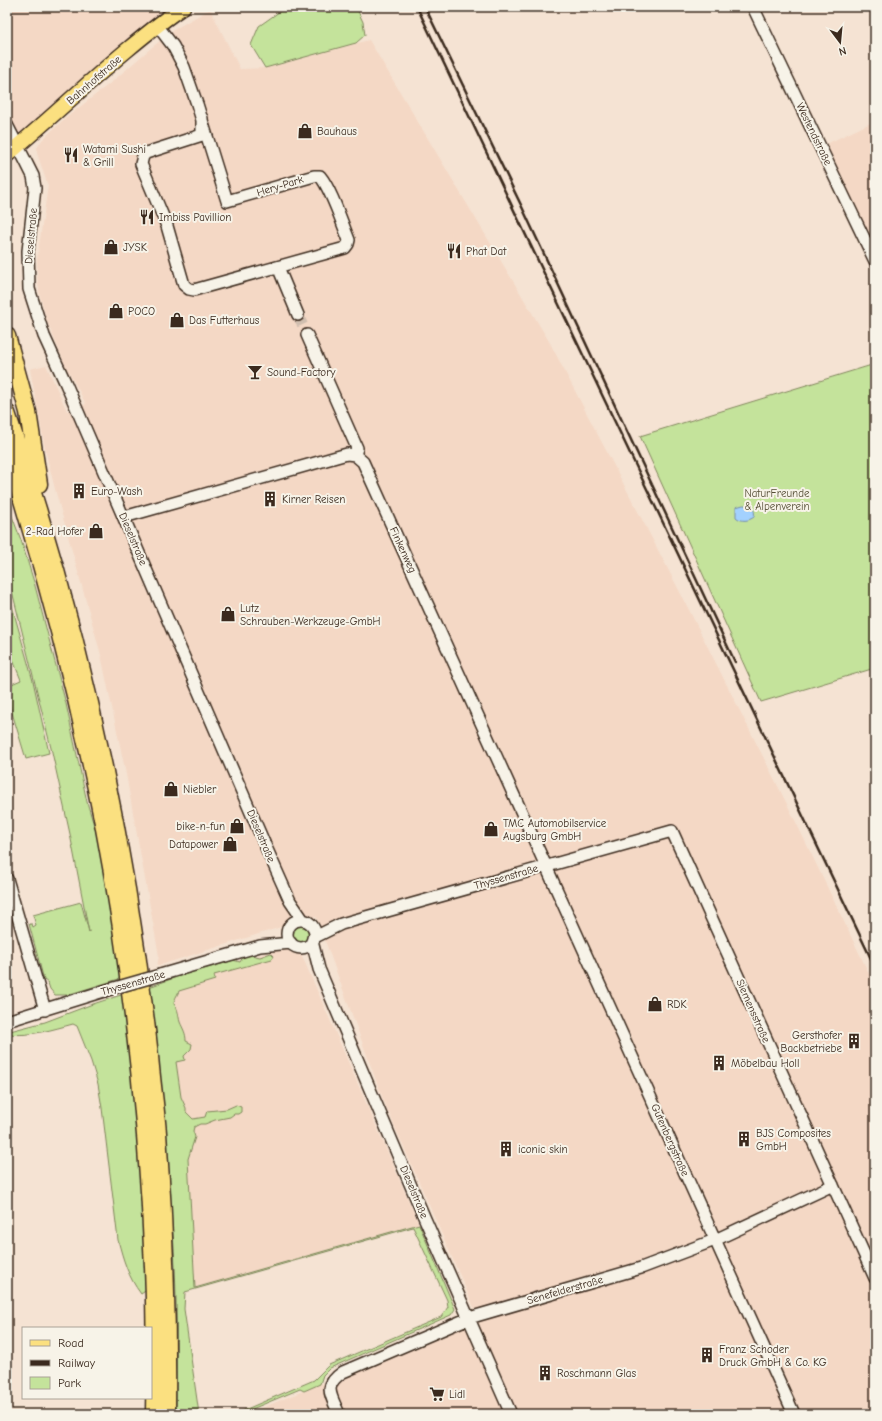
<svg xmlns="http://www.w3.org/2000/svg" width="882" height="1421" font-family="'Comic Neue',sans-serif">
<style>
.built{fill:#f4d8c5}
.green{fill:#c4e39b;stroke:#80865c}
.water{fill:#a3d1fe;stroke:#798ea4}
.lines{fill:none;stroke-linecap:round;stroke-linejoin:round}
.minor-tunnel{stroke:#d0beaf;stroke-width:11;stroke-dasharray:11 5.5;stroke-linecap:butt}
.minor-casing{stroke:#3b2a1e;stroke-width:14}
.major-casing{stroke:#3b2a1e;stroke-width:17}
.highway-casing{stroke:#3b2a1e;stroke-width:19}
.minor{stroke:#f7f3e8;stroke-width:11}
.major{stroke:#fbe080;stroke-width:14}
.highway{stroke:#fbe080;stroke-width:16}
.rail{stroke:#3b2a1e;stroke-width:2.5}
.minor-bridge-casing{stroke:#3b2a1e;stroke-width:14;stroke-linecap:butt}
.minor-bridge{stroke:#f7f3e8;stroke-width:11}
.labels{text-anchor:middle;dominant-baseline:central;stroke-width:4;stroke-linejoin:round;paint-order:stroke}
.street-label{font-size:11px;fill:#3b2a1e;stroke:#f7f3e8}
.poi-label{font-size:11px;fill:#3b2a1e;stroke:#f7f3e8;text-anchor:start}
.park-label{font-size:11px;fill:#564f37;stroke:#f7f3e8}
</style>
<rect width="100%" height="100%" fill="#f5e3d3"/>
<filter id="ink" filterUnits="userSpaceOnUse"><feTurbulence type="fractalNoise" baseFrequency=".025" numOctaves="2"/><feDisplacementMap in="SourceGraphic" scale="8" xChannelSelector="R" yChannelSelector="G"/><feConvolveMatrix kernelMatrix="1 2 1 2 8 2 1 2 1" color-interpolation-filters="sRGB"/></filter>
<g filter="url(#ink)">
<!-- built -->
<path class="built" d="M 7,7 L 172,7 L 146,24 L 7,146 Z
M 210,9 L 240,69 L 265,68 L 369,40 L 550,343 L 682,596 L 791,812 L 875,986 L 875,1414 L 247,1414 L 320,1384 L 334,1381 L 479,1319 L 384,1102 L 316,916 L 157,966 L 159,956 L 126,774 L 101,655 L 55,489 L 45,449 L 30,369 L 46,365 L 67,411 L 86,404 L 65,365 L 47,321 L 40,296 L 37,277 L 37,259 L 48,186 L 37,153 L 37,148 L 42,140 L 62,121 L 113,81 L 151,48 L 175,29 Z
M 875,121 L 875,257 L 822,146 Z
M 283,948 L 293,953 L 302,956 L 419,1224 L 195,1288 L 188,1159 L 166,982 Z"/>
<!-- green -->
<path class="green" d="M 286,7 L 356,7 L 363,22 L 365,35 L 356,43 L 265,68 L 251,45 L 259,26 Z
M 875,364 L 875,668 L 761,702 L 640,436 Z
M 7,503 L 21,540 L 34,582 L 66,704 L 87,802 L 101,849 L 122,978 L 67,995 L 55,995 L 50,989 L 48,983 L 44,980 L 29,924 L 32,924 L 33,927 L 36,925 L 33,915 L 81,902 L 89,932 L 70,834 L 52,752 L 13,595 L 7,579 Z
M 7,588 L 33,681 L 49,753 L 26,759 L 7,696 L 7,686 L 21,680 L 7,645 Z
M293 934a8 8 0 1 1 16 0a8 8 0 1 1-16 0Z
M 271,953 L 274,956 L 272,959 L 214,975 L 215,980 L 179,991 C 177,996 174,999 174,1004 C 179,1010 178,1015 180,1022 C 183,1029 186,1033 186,1041 L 192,1044 L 191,1049 L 184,1056 L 185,1060 L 176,1062 L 181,1097 L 186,1108 L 186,1112 L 193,1119 L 205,1117 L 207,1111 L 227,1109 L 236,1105 L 241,1107 L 241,1112 L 238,1114 L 234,1114 L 230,1117 L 215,1120 L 205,1124 L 200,1124 L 194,1127 L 193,1131 L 195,1137 L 188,1159 L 195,1288 L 419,1224 L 455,1309 L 451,1315 L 330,1368 L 323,1375 L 320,1384 L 304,1391 L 300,1389 L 240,1414 L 235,1414 L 314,1380 L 329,1365 L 441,1317 L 448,1307 L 447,1300 L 413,1227 L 185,1292 L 184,1309 L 199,1414 L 176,1414 C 176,1337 179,1258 167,1182 L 149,987 L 185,974 L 225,963 L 233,960 L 240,962 L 243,957 L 251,955 L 260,957 Z
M 124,994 L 135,1087 L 148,1289 L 141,1294 C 128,1277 123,1259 118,1240 L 102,1108 L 98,1084 L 91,1061 L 77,1026 L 73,1024 C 54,1029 29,1037 10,1034 L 10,1031 L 45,1022 L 90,1005 Z"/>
<!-- water -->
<path class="water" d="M 743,505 C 751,505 756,509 754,517 C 749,521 741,522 736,517 L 736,507 Z"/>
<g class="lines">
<!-- minor-tunnel -->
<path class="minor-tunnel" d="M 298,315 L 307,335"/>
<!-- minor casing -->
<g class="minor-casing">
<path id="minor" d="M 753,7 L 875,261
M 157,25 L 173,46 L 184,67 L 197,104 L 227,201 L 314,176 L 320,176 C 331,189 342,223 349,240 L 348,244 L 345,248 L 194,290 L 189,289 L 184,285 L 167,226 L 141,164 L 143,156 L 146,153 L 202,135 L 202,118
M 7,125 L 26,162 L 33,176 L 35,188 L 28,251 L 29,289 L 44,336 L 66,384 L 265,845 L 290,901 L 303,920
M 278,267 L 298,315
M 307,335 L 357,448 L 355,455
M 124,517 L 347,454 L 355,455 L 363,462 L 794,1414
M 7,879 L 45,1010
M287 934a14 14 0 1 1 28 0a14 14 0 1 1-28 0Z
M 313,938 L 341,924 L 672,831 L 875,1278
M 312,941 L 319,969 L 425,1219 L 511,1414
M 160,975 L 260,946 L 291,943
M 7,1021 L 104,991
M 339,1414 C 331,1395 322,1386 343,1372 L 469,1318 L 641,1268 L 715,1240 L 833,1185"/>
</g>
<!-- major casing -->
<g class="major-casing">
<path id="major" d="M 7,155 C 48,121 86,84 127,50 C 145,35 163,20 183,7"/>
</g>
<!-- highway casing -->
<g class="highway-casing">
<path id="highway" d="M 7,336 L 28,412 L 39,484
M 7,413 C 78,621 126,837 150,1056 C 152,1082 156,1107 158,1133 C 165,1226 168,1320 167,1414
M 7,452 C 46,574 78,697 103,823 C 131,969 147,1118 153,1267 C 155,1316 155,1365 154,1414"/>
</g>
<!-- minor -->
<use href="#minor" class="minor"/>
<!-- major -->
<use href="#major" class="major"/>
<!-- highway -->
<use href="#highway" class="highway"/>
<!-- rail -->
<path class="rail" d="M 417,7 C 571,326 721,648 875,967
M 425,7 L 522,207 L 735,662"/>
<!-- minor-bridge casing -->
<g class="minor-bridge-casing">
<path id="minor-bridge" d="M 104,991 L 160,975"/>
</g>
<!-- minor-bridge -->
<use href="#minor-bridge" class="minor-bridge"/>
</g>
</g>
<!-- icons -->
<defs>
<g id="shop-bare" transform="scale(1.2)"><path d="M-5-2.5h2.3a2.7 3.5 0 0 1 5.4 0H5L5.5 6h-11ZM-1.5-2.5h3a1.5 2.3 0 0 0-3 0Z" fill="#3b2a1e" stroke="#f7f3e8" stroke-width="2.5" paint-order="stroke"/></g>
<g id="restaurant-bare" transform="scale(1.2)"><path d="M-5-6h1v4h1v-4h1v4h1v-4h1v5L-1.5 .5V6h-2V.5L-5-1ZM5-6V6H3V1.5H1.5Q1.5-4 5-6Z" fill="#3b2a1e" stroke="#f7f3e8" stroke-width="2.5" paint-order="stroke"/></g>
<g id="bar-bare" transform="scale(1.2)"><path d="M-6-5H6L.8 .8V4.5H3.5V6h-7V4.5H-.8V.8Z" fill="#3b2a1e" stroke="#f7f3e8" stroke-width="2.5" paint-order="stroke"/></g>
<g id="building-bare" transform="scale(1.2)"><path d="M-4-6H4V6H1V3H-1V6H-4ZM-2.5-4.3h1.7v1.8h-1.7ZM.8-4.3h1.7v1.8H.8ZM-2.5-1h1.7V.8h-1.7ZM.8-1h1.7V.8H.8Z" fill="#3b2a1e" stroke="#f7f3e8" stroke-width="2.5" paint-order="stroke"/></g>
<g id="supermarket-bare" transform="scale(1.2)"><path d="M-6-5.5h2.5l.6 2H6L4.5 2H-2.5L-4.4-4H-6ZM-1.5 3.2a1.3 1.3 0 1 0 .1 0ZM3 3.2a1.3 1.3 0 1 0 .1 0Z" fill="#3b2a1e" stroke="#f7f3e8" stroke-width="2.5" paint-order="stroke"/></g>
</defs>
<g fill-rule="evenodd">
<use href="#shop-bare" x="305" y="131"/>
<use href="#restaurant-bare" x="71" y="155"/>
<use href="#restaurant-bare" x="147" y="217"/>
<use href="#shop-bare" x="111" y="247"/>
<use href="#restaurant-bare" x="454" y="251"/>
<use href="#shop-bare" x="116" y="311"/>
<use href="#shop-bare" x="177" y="320"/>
<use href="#bar-bare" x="255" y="372"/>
<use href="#building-bare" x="79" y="491"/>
<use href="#building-bare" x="270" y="499"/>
<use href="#shop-bare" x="96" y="531"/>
<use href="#shop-bare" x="228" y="614"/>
<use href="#shop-bare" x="171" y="789"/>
<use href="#shop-bare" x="237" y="826"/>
<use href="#shop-bare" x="491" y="829"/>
<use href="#shop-bare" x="230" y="844"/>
<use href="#shop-bare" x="655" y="1004"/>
<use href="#building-bare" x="854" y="1041"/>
<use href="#building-bare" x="719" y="1063"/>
<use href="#building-bare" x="744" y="1139"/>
<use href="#building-bare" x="506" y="1149"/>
<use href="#building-bare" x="707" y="1355"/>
<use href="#building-bare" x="545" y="1373"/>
<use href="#supermarket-bare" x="437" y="1394"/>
</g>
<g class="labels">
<!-- street labels -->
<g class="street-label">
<text transform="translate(94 80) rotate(-41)">Bahnhofstraße</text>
<text transform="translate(814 134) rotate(64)">Westendstraße</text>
<text transform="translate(280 186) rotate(-17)">Hery-Park</text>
<text transform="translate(31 236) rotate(-85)">Dieselstraße</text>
<text transform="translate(133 539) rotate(67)">Dieselstraße</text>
<text transform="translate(403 550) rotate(65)">Finkenweg</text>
<text transform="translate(261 836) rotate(67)">Dieselstraße</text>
<text transform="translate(506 877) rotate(-16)">Thyssenstraße</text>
<text transform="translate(133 983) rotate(-16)">Thyssenstraße</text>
<text transform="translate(753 1011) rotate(66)">Siemensstraße</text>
<text transform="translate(670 1140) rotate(66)">Gutenbergstraße</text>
<text transform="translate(414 1192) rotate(67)">Dieselstraße</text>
<text transform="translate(565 1290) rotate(-16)">Senefelderstraße</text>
</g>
<!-- poi labels -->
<g class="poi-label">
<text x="317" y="131">Bauhaus</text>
<text x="83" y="149">Watami Sushi<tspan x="83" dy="13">&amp; Grill</tspan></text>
<text x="159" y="217">Imbiss Pavillion</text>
<text x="123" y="247">JYSK</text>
<text x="466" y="251">Phat Dat</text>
<text x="128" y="311">POCO</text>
<text x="189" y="320">Das Futterhaus</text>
<text x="267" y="372">Sound-Factory</text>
<text x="91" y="491">Euro-Wash</text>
<text x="282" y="499">Kirner Reisen</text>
<text x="84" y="531" text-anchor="end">2-Rad Hofer</text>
<text x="240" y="608">Lutz<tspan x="240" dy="13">Schrauben-Werkzeuge-GmbH</tspan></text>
<text x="183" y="789">Niebler</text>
<text x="503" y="823">TMC Automobilservice<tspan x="503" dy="13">Augsburg GmbH</tspan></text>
<text x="225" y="826" text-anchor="end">bike-n-fun</text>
<text x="218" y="844" text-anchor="end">Datapower</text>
<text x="667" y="1004">RDK</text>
<text x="842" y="1035" text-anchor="end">Gersthofer<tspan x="842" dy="13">Backbetriebe</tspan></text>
<text x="731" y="1063">Möbelbau Holl</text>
<text x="756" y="1133">BJS Composites<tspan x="756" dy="13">GmbH</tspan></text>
<text x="518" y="1149">iconic skin</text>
<text x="719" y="1349">Franz Schoder<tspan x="719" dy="13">Druck GmbH &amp; Co. KG</tspan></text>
<text x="557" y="1373">Roschmann Glas</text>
<text x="449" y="1394">Lidl</text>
</g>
<!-- park labels -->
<g class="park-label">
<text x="777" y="493">NaturFreunde<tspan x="777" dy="13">&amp; Alpenverein</tspan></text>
</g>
</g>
<!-- margin -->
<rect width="882" height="1421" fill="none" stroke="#f7f3e8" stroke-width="24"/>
<rect x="12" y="12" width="858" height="1397" fill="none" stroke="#3b2a1e" stroke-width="1.5" filter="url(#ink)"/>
<!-- legend -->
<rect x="22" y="1327" width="130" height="72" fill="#f7f3e8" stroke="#aca397"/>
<rect x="30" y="1340" width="20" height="6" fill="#fbe080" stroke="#aca397"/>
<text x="58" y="1347" font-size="12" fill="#3b2a1e">Road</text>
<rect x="30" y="1360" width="20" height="6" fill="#3b2a1e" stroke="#aca397"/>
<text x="58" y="1367" font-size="12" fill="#3b2a1e">Railway</text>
<rect x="30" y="1377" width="20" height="12" fill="#c4e39b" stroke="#aca397"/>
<text x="58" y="1387" font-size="12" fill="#3b2a1e">Park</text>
<!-- north arrow -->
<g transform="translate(840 42) rotate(164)" stroke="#f7f3e8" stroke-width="3" paint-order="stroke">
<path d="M0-3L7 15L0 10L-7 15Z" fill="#3b2a1e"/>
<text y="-6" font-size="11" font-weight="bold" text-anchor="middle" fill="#3b2a1e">N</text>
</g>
</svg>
